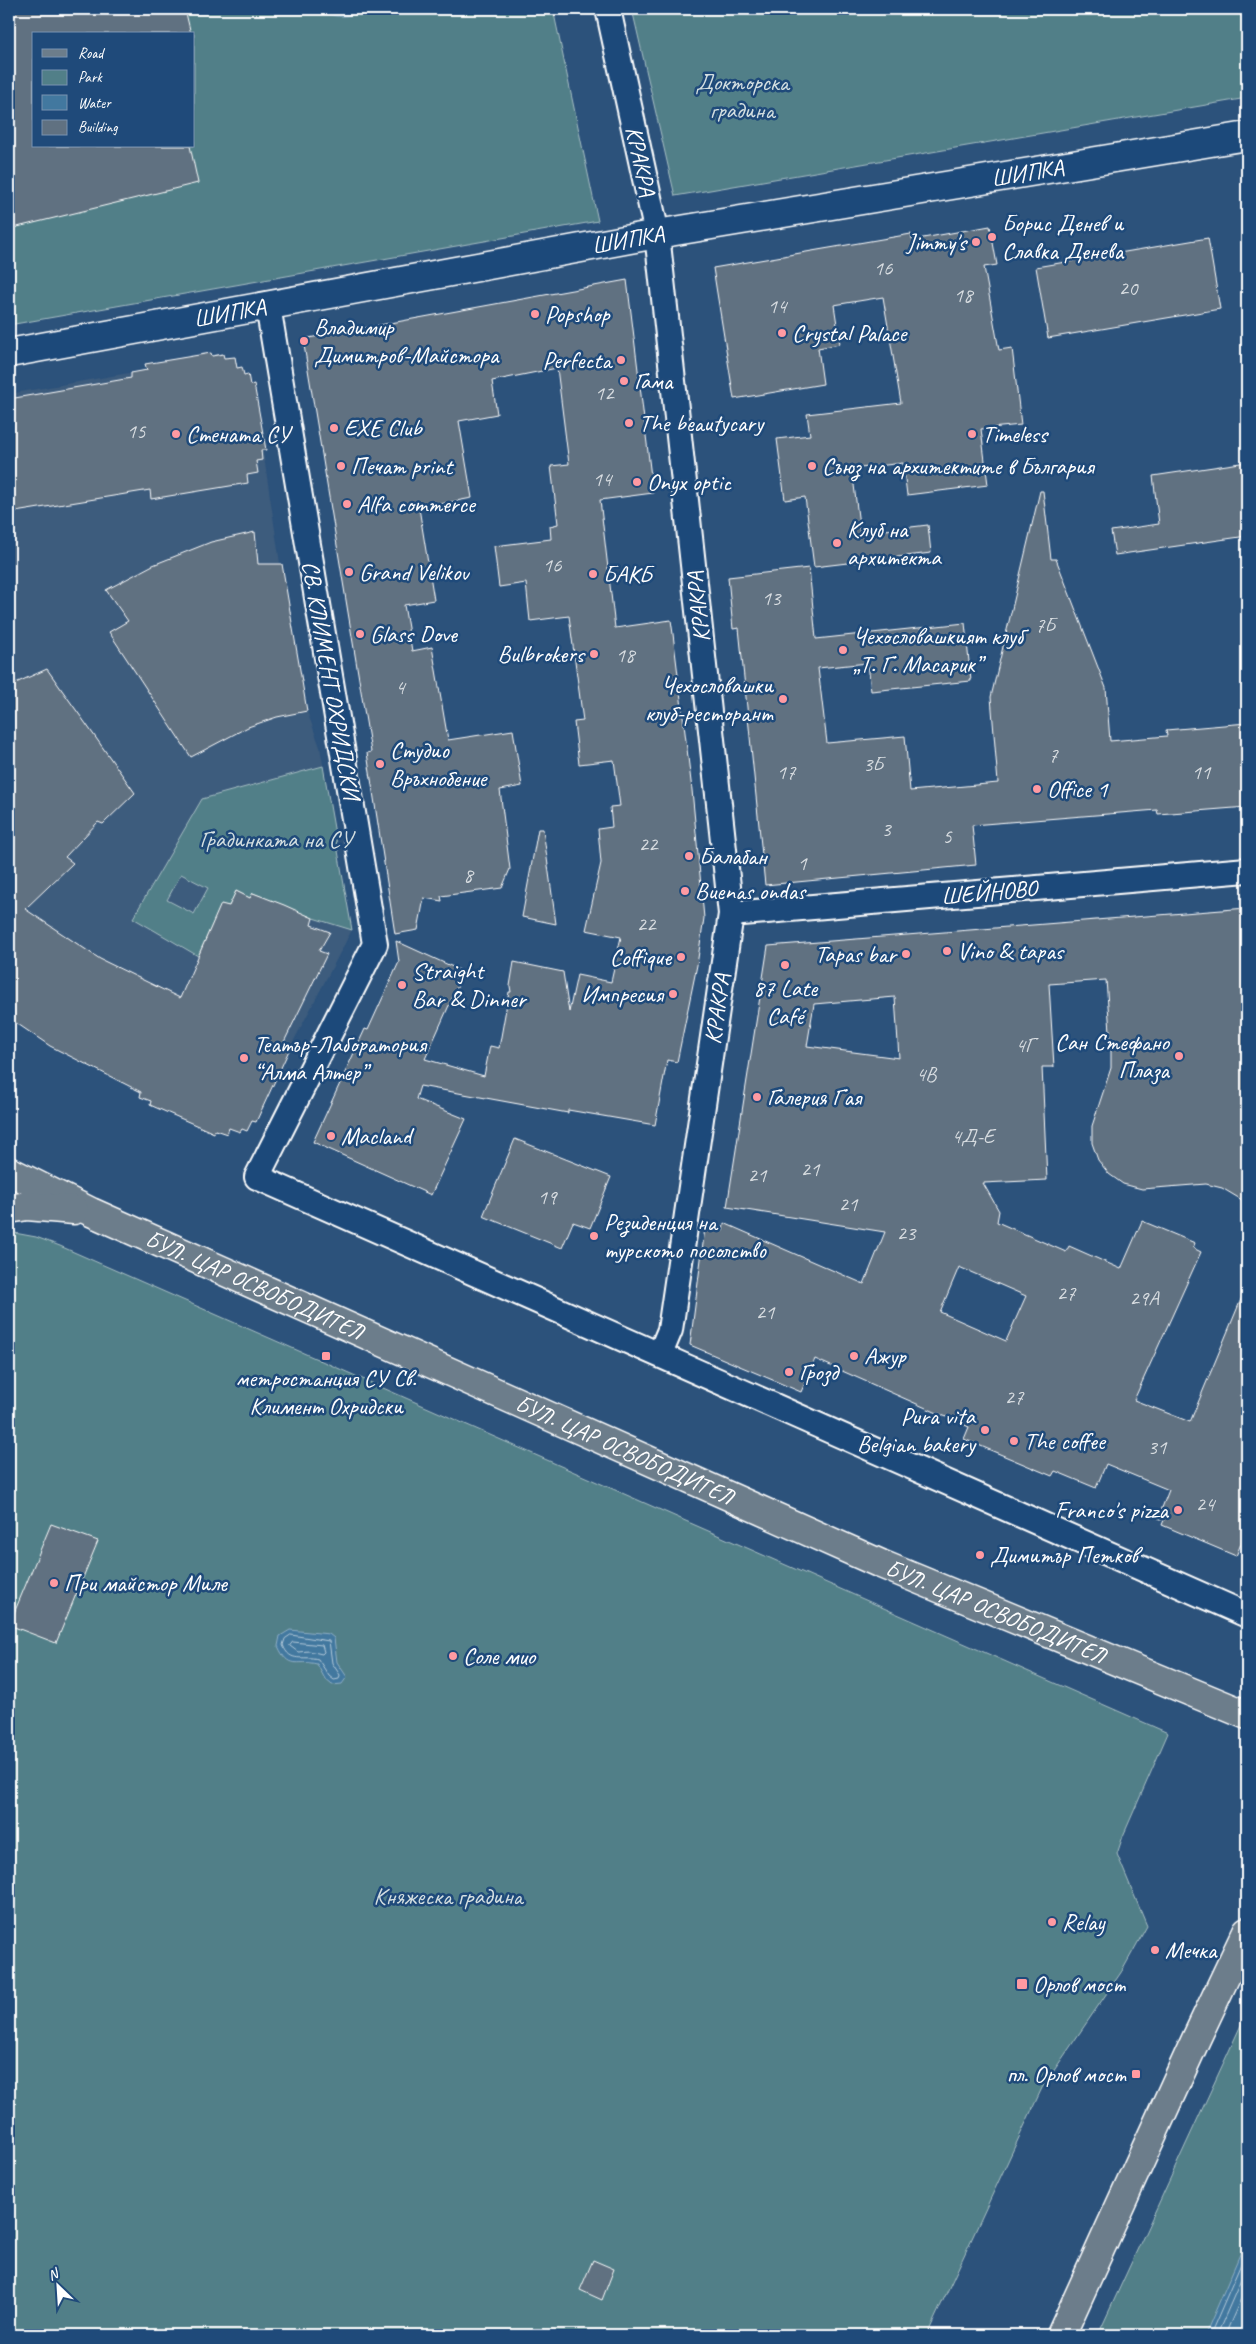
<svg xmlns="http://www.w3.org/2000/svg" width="1256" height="2344" font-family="Caveat,sans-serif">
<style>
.built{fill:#3c5b7d}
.green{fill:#517f88;stroke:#a8bfc4;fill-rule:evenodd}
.water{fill:#42789f;stroke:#8eaec5}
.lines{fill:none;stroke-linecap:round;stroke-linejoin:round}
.shore{stroke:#b3c9d9;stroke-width:1}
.building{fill:#607181;stroke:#fff;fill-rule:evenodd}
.minor-casing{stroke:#fff;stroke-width:28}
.tertiary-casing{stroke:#fff;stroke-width:31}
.primary-casing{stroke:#fff;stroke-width:31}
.minor{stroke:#1f4a7a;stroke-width:24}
.tertiary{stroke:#1f4a7a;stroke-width:28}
.primary{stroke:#6c7d8b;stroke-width:28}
.poi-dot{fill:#ff9aa2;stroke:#1f4a7a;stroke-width:2}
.labels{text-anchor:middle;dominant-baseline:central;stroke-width:5;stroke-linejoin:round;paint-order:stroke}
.number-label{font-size:21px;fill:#d7dce0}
.park-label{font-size:24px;fill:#d4dfe1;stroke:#1f4a7a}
.street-label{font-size:24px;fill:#fff;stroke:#1f4a7a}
.poi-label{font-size:24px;fill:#fff;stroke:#1f4a7a;text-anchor:start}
</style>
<rect width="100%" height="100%" fill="#2c527b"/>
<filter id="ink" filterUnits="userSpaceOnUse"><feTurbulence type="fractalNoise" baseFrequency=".02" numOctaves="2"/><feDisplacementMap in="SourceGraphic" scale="10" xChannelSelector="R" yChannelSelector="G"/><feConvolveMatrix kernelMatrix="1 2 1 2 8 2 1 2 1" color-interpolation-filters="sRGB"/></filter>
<g filter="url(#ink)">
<!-- built -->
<path class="built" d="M 211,353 L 212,356 L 223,354 L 224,358 L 235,357 L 237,368 L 242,367 L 244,375 L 248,374 L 250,384 L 254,384 L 266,450 L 263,450 L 280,563 L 282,564 L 307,711 L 320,747 L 352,930 L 291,1046 L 256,1122 L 252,1121 L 247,1131 L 242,1129 L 240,1132 L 230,1128 L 227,1134 L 215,1130 L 214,1133 L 150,1105 L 151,1101 L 140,1097 L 140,1091 L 50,1046 L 9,1018 L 9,394 L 146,370 L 145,364 Z"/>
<!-- green -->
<path class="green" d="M 9,9 L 553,9 L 598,221 L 9,325 ZM 34,34 L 194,34 L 194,146 L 34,146 Z
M 632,9 L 1247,9 L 1247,98 L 675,196 Z
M 323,766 L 352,930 L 313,918 L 253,893 L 250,898 L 236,891 L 229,906 L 221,905 L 198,956 L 133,918 L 202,799 ZM 181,874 L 208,888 L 194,914 L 167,900 Z
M 9,1232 L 36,1237 L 60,1246 L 1168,1733 L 1123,1836 L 1117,1854 L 1147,1926 L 1122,1971 L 1042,2088 L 927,2335 L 9,2335 Z
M 1247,2012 L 1247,2335 L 1098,2335 Z"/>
<!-- water -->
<path class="water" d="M 319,9 L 364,9 C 351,18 332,19 319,9 Z
M 290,1630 L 329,1634 L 334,1638 L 337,1662 L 347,1677 L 342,1684 L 332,1685 L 325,1679 L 317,1664 C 296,1659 289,1671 278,1646 L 280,1636 Z
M 1247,2238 L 1247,2335 L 1205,2335 Z"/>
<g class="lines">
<!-- shore -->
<path class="shore" d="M 291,1635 L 329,1641 L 332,1663 L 340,1675 L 339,1679 L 334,1680 L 329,1676 L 318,1659 C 303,1655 290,1664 283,1645 L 285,1639 Z
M 293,1642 L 322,1645 L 324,1652 L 322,1654 L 309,1651 L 298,1652 L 290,1646 Z
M 1210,2335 L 1247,2250
M 1217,2335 L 1247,2266
M 1225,2335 L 1247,2285"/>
</g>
<!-- building -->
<path class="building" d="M 9,9 L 185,9 L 191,34 L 34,34 L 34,146 L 190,146 L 198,183 L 9,229 Z
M 990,226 L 997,265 L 984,267 L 999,350 L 1012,348 L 1021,425 L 981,429 L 988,485 L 907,495 L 903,463 L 852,469 L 860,533 L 928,525 L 931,553 L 814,567 L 805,497 L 785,500 L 777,439 L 810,435 L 807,414 L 901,403 L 883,297 L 834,305 L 840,344 L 818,348 L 823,384 L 734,399 L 713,268 L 911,234 L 912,240 Z
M 1208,238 L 1220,309 L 1048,338 L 1036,267 Z
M 627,280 L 653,493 L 600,500 L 615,628 L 671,620 L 673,634 L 692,790 L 704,918 L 697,965 L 677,1062 L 667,1060 L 655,1125 L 568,1110 L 568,1113 L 420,1086 L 416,1099 L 466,1119 L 431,1195 L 313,1142 L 365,1029 L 368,1030 L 399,962 L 396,941 L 464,972 L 425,1059 L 484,1076 L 490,1046 L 499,1048 L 509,992 L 511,992 L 510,986 L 514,962 L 563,972 L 569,1012 L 577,975 L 611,982 L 621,937 L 586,930 L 601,863 L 598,829 L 612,827 L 610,807 L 620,806 L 614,760 L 579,764 L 574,722 L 583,721 L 569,616 L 530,621 L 526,583 L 499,587 L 494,546 L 551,539 L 550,526 L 558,524 L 551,466 L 569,464 L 557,368 L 492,381 L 497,414 L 459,421 L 472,498 L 419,508 L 434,600 L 404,605 L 412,651 L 432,647 L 448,740 L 513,730 L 522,786 L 500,790 L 510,869 L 502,888 L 441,896 L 442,901 L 424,898 L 418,930 L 395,934 L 367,753 L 371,752 L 303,339 Z
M 211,353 L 212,356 L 223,354 L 224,358 L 235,357 L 237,368 L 242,367 L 244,375 L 248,374 L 250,385 L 254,384 L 266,450 L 261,450 L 262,460 L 256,461 L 258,473 L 247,475 L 248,483 L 151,499 L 150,490 L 9,513 L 9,399 L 131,378 L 131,373 L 147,370 L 145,364 Z
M 1247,462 L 1247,536 L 1115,555 L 1111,531 L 1159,524 L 1153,476 Z
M 1040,491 L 1043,491 L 1051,559 L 1056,559 L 1106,688 L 1110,741 L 1167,736 L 1166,730 L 1247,723 L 1247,807 L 1158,814 L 1157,810 L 972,825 L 976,865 L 765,885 L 739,628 L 733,629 L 728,577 L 809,568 L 816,639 L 965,623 L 971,681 L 871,691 L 868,663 L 818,668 L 827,743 L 905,736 L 910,791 L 998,783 L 991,697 Z
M 255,532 L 258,564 L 282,564 L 307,711 L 277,717 L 248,727 L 191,757 L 109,632 L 128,621 L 106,590 L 153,565 L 211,542 Z
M 47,669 L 135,793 L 103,824 L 98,822 L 65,857 L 73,863 L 25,909 L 100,959 L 180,998 L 221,904 L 229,906 L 236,891 L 250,898 L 253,893 L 284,905 L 313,918 L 311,925 L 330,932 L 319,951 L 327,954 L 284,1042 L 291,1046 L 256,1122 L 252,1121 L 247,1131 L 242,1129 L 240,1132 L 229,1128 L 227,1134 L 215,1130 L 214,1133 L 150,1105 L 151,1101 L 140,1097 L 141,1092 L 50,1046 L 9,1018 L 9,686 Z
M 538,829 L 543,829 L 556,924 L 522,917 Z
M 1247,908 L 1247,1203 L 1222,1188 L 1206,1184 L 1142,1189 L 1123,1184 L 1109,1174 L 1098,1160 L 1092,1143 L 1092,1126 L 1111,1068 L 1111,1044 L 1106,980 L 1049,984 L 1054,1067 L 1042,1067 L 1047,1180 L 983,1183 L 999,1211 L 997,1222 L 1066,1252 L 1069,1246 L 1121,1269 L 1142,1221 L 1195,1243 L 1193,1248 L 1201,1252 L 1134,1400 L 1190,1422 L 1247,1285 L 1247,1529 L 1236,1556 L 1162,1525 L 1164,1520 L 1158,1518 L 1169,1490 L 1106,1464 L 1096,1488 L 1055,1471 L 1052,1476 L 964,1439 L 969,1427 L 815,1359 L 801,1392 L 690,1345 L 705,1228 L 723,1231 L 724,1223 L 864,1284 L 885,1232 L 727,1207 L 768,946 ZM 895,997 L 899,1058 L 807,1046 L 814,1004 ZM 959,1267 L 1026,1296 L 1006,1341 L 940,1312 Z
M 515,1139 L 611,1177 L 590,1228 L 573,1222 L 562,1248 L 483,1216 Z
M 51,1524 L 98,1541 L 56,1643 L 9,1625 Z
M 593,2260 L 614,2269 L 602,2300 L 580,2290 Z"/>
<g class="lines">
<!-- minor casing -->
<g class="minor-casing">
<path id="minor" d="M 608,9 L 657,234 L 731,914 L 670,1330 L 660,1354
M 268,306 L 375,944 L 257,1177 L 1247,1615
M 731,914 L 1247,870"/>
</g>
<!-- tertiary casing -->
<g class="tertiary-casing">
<g id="tertiary">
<path id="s1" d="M 9,353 L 657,234 L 1247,136"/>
</g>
</g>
<!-- primary casing -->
<g class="primary-casing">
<g id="primary">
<path id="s2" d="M 9,1171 L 91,1212 L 881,1564 L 1247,1715"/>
<path d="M 9,1209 L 27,1206 L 74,1210"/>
<path d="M 1061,2335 L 1196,2039 L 1247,1931"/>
</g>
</g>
<!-- minor -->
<use href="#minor" class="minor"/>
<!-- tertiary -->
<use href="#tertiary" class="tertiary"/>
<!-- primary -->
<use href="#primary" class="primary"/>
</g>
</g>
<!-- markers -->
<g class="poi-dot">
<circle cx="992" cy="237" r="5"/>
<circle cx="976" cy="242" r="5"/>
<circle cx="535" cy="314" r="5"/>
<circle cx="782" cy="333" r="5"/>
<circle cx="304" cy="341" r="5"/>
<circle cx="621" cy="360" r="5"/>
<circle cx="624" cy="381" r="5"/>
<circle cx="629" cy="423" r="5"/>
<circle cx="334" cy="428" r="5"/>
<circle cx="176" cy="434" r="5"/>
<circle cx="972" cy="434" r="5"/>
<circle cx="341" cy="466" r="5"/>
<circle cx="812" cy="466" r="5"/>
<circle cx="637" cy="482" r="5"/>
<circle cx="347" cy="504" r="5"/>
<circle cx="837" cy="543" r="5"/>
<circle cx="349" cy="572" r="5"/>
<circle cx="593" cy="574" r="5"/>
<circle cx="360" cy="634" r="5"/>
<circle cx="843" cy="650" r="5"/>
<circle cx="594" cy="654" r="5"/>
<circle cx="783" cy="699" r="5"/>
<circle cx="380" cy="764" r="5"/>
<circle cx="1037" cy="789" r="5"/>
<circle cx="689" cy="856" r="5"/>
<circle cx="685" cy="891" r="5"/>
<circle cx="947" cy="951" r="5"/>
<circle cx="906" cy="954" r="5"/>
<circle cx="681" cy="957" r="5"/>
<circle cx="785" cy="965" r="5"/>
<circle cx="402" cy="985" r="5"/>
<circle cx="673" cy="994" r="5"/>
<circle cx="1179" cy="1056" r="5"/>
<circle cx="244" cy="1058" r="5"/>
<circle cx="757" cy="1097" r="5"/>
<circle cx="331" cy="1136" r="5"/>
<circle cx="594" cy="1236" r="5"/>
<rect x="321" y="1351" width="10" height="10" rx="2.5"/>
<circle cx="854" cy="1356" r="5"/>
<circle cx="789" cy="1372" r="5"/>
<circle cx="985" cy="1430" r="5"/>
<circle cx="1014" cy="1441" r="5"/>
<circle cx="1178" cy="1510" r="5"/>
<circle cx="980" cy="1555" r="5"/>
<circle cx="54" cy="1583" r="5"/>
<circle cx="453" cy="1656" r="5"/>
<circle cx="1052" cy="1922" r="5"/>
<circle cx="1155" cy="1950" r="5"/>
<rect x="1016" y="1978" width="12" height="12" rx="2.5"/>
<rect x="1131" y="2069" width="10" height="10" rx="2.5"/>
</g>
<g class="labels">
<!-- number labels -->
<g class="number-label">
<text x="883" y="268">16</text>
<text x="1128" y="288">20</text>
<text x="963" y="295">18</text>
<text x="777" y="306">14</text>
<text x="604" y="393">12</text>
<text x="136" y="431">15</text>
<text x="602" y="479">14</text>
<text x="552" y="565">16</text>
<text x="771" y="598">13</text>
<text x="1045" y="625">7Б</text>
<text x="625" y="655">18</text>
<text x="400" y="687">4</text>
<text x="1053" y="755">7</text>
<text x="873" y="764">3Б</text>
<text x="786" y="772">17</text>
<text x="1201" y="772">11</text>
<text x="886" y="829">3</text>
<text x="947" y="836">5</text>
<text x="648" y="844">22</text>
<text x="802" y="863">1</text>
<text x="468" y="875">8</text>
<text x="646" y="924">22</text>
<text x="1025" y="1045">4Г</text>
<text x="926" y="1074">4В</text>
<text x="973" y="1136">4Д-Е</text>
<text x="810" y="1169">21</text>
<text x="757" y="1175">21</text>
<text x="547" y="1197">19</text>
<text x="848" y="1204">21</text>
<text x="906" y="1233">23</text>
<text x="1066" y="1293">27</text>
<text x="1144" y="1298">29А</text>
<text x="765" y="1312">21</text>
<text x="1014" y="1397">27</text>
<text x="1157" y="1447">31</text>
<text x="1205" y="1504">24</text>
</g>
<!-- park labels -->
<g class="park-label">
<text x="742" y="82">Докторска<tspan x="742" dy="28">градина</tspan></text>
<text x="276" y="839">Градинката на СУ</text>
<text x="448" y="1896">Княжеска градина</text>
</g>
<!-- street labels -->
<g class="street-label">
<text transform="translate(641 161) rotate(78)">КРАКРА</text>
<text stroke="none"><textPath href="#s1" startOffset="1034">ШИПКА</textPath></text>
<text stroke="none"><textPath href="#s1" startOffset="629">ШИПКА</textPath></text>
<text stroke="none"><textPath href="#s1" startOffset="224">ШИПКА</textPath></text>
<text transform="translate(698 607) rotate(-96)">КРАКРА</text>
<text transform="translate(331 680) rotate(80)">СВ. КЛИМЕНТ ОХРИДСКИ</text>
<text transform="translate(989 892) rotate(-5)">ШЕЙНОВО</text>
<text transform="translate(717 1009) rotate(-82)">КРАКРА</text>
<text stroke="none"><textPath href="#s2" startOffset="271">БУЛ. ЦАР ОСВОБОДИТЕЛ</textPath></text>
<text stroke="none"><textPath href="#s2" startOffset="676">БУЛ. ЦАР ОСВОБОДИТЕЛ</textPath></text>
<text stroke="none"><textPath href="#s2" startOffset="1081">БУЛ. ЦАР ОСВОБОДИТЕЛ</textPath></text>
</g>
<!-- poi labels -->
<g class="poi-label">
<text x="1002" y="223">Борис Денев и<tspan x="1002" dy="28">Славка Денева</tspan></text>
<text x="966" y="242" text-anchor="end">Jimmy's</text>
<text x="545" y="314">Popshop</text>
<text x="314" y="327">Владимир<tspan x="314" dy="28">Димитров-Майстора</tspan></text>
<text x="792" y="333">Crystal Palace</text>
<text x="611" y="360" text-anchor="end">Perfecta</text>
<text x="634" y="381">Гама</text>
<text x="639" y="423">The beautycary</text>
<text x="344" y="428">EXE Club</text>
<text x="186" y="434">Стената СУ</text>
<text x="982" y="434">Timeless</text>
<text x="351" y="466">Печат print</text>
<text x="822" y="466">Съюз на архитектите в България</text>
<text x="647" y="482">Onyx optic</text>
<text x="357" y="504">Alfa commerce</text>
<text x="847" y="529">Клуб на<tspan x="847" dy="28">архитекта</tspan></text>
<text x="359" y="572">Grand Velikov</text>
<text x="603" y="574">БАКБ</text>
<text x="370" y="634">Glass Dove</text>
<text x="853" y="636">Чехословашкият клуб<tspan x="853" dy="28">„Т. Г. Масарик”</tspan></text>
<text x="584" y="654" text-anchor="end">Bulbrokers</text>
<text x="773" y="685" text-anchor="end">Чехословашки<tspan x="773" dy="28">клуб-ресторант</tspan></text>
<text x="390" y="750">Студио<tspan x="390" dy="28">Връхнобение</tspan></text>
<text x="1047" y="789">Office 1</text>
<text x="699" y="856">Балабан</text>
<text x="695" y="891">Buenas ondas</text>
<text x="957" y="951">Vino &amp; tapas</text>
<text x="896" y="954" text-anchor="end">Tapas bar</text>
<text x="671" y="957" text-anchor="end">Coffique</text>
<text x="412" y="971">Straight<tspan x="412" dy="28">Bar &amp; Dinner</tspan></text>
<text x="785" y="988" text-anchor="middle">87 Late<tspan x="785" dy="28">Café</tspan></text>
<text x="663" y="994" text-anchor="end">Импресия</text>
<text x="1169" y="1042" text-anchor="end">Сан Стефано<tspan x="1169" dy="28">Плаза</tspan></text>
<text x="254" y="1044">Театър-Лаборатория<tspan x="254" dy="28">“Алма Алтер”</tspan></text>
<text x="767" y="1097">Галерия Гая</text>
<text x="341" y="1136">Macland</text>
<text x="604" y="1222">Резиденция на<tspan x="604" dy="28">турското посолство</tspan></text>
<text x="864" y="1356">Ажур</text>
<text x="799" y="1372">Грозд</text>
<text x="326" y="1378" text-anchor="middle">метростанция СУ Св.<tspan x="326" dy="28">Климент Охридски</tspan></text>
<text x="975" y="1416" text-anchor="end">Pura vita<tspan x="975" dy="28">Belgian bakery</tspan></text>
<text x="1024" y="1441">The coffee</text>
<text x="1168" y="1510" text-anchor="end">Franco's pizza</text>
<text x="990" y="1555">Димитър Петков</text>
<text x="64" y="1583">При майстор Миле</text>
<text x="463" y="1656">Соле мио</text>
<text x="1062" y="1922">Relay</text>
<text x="1165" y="1950">Мечка</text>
<text x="1033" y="1984">Орлов мост</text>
<text x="1126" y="2074" text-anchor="end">пл. Орлов мост</text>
</g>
</g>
<!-- margin -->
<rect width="1256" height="2344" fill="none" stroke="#1f4a7a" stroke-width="30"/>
<rect x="15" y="15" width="1226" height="2314" fill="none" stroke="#fff" stroke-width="2" filter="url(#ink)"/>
<!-- legend -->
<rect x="32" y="32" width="162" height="115" fill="#1f4a7a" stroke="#7992af"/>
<rect x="42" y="49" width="25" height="8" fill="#6c7d8b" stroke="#7992af"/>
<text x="78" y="58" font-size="15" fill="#ffffff">Road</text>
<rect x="42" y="70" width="25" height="15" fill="#517f88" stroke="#7992af"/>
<text x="78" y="82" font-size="15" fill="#ffffff">Park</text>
<rect x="42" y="95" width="25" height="15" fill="#42789f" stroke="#7992af"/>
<text x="78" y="108" font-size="15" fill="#ffffff">Water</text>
<rect x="42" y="120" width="25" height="15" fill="#607181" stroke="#7992af"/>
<text x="78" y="132" font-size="15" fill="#ffffff">Building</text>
<!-- north arrow -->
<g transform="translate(58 2286) rotate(335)" stroke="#1f4a7a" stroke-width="4" paint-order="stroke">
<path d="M0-4L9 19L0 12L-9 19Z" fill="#ffffff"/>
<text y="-8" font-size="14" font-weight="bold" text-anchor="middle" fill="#ffffff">N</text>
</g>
</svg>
